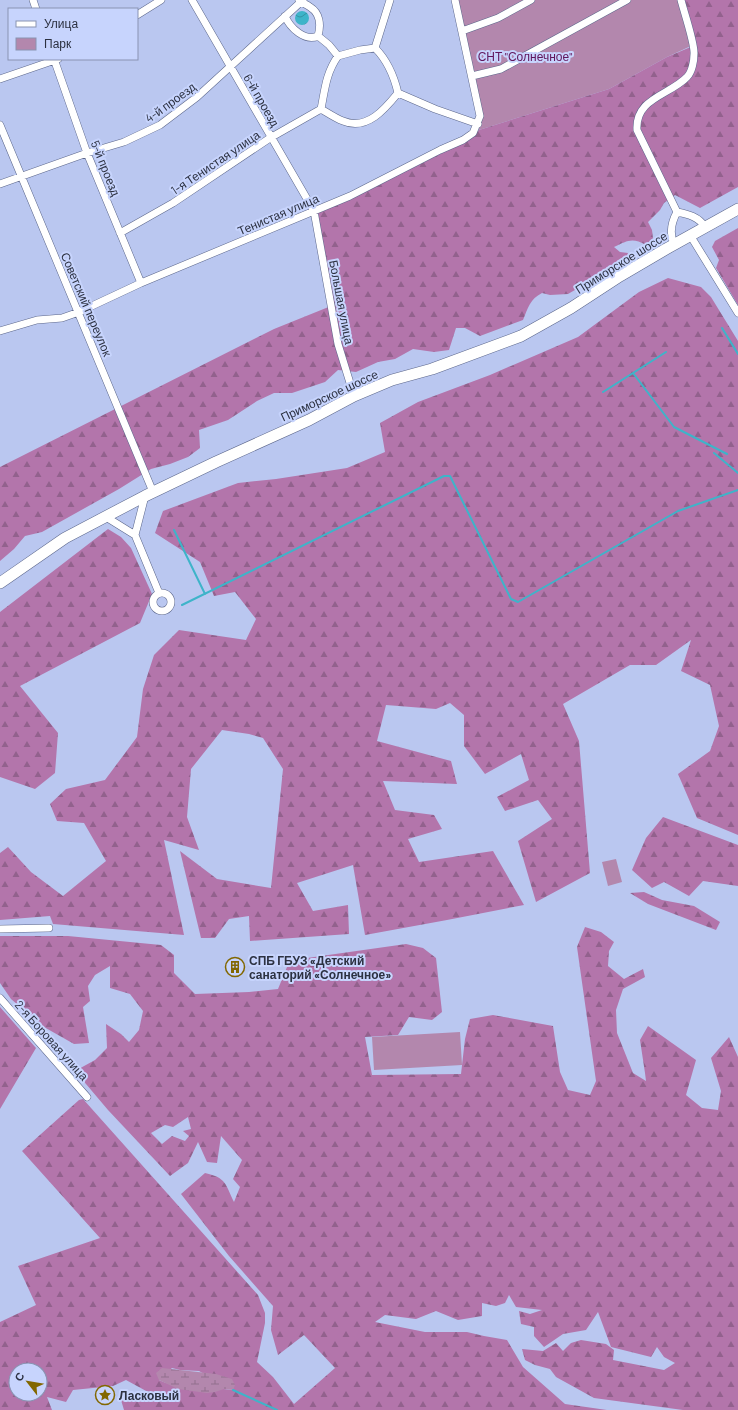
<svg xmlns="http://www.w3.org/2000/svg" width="738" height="1410" font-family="Barlow,sans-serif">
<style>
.green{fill:#b387ad}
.forest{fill:url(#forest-firs);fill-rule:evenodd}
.wetland{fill:url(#wetland-marsh)}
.water{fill:url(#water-waves)}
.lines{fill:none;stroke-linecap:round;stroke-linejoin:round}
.stream{stroke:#3eb4c9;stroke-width:2}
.street-casing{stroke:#5c678b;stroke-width:8}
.primary-casing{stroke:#5c678b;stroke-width:12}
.street{stroke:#fff;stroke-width:7}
.primary{stroke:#fff;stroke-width:11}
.labels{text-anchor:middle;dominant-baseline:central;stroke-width:4;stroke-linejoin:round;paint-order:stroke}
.park-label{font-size:12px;fill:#61155c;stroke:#c7d4fd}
.street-label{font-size:12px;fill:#2c3141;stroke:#c7d4fd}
.poi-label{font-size:12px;font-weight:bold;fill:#2c3141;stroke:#c7d4fd;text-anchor:start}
</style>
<defs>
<pattern id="forest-firs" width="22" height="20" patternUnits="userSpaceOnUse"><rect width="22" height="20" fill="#b375ab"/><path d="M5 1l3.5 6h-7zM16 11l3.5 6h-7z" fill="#92618d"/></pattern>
<pattern id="wetland-marsh" width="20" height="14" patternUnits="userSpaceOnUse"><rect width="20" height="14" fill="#b387ad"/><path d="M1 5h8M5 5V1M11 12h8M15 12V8" fill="none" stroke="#926f8e"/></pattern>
<pattern id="water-waves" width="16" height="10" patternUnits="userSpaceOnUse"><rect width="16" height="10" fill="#3eb4c9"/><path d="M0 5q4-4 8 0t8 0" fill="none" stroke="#3493a5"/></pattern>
</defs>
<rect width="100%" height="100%" fill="#bac7f0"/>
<!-- green -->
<path class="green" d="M 455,0 L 681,0 L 693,45 L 667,57 L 609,89 L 479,130 L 480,116 Z
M 616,859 L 622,882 L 608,886 L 602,862 Z
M 460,1032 L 462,1065 L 374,1070 L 372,1037 Z"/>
<!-- forest -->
<path class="forest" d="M 681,0 L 738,0 L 738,187 L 700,208 L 675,195 L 664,203 L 660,210 L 648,222 L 652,230 L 653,238 L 646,245 C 632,237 627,241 614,247 L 620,252 L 628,253 L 625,261 L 568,294 L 550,295 L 542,293 C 530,299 528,308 523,320 L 480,336 L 465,328 L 456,328 L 449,350 L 434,352 L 413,349 L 395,359 L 378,362 L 356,372 L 338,370 L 325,382 L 292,393 L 274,393 L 257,401 L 228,420 L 199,430 L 200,448 L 188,457 L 170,464 L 151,469 L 119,489 L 42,532 L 25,536 L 14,549 L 0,561 L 0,467 L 274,329 L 331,306 L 315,216 L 319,209 L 463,140 L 479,130 L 609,89 L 667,57 L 693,46 Z
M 738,228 L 738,305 L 716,268 L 719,260 L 712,247 L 715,241 Z
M 668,278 L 701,287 L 711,297 L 738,341 L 738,835 L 697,818 L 678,774 L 710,751 L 719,726 L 710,685 L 681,671 L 691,640 L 656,665 L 630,665 L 563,704 L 579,741 L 590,873 L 536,902 L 518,841 L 552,819 L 538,800 L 505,811 L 497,797 L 529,780 L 521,754 L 485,774 L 464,746 L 464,715 L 450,703 L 436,709 L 386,705 L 377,741 L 451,761 L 457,784 L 383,781 L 395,810 L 434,815 L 442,829 L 408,839 L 419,862 L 493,851 L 524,905 L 447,920 L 365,935 L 353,865 L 297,883 L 313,911 L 348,905 L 349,934 L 250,941 L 249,916 L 229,919 L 215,938 L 201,938 L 180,851 L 217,879 L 271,888 L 283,769 L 263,738 L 249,734 L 222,730 L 191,769 L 187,817 L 199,850 L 164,840 L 184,935 L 53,924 L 50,916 L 0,920 L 0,853 L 8,847 L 31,872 L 63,896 L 106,861 L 84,823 L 57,821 L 50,804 L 66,789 L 105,780 L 137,737 L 143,689 L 154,655 L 179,630 L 246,640 L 256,619 L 235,592 L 214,596 L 200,562 L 155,533 L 163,511 L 238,483 L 276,479 L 347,468 L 385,452 L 380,423 L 418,402 L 490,375 L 578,337 L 639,292 Z
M 108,529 L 121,537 L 131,548 L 152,594 L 140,623 L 20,686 L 58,733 L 55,773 L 35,789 L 0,777 L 0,612 Z
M 663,817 L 738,845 L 738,886 L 703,881 L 689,896 L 664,882 L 652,888 L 632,870 L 646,838 Z
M 644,892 L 662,900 L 694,906 L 720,922 L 716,930 L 648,904 L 630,893 Z
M 585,927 L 601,932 L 614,942 L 609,951 L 608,966 L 624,979 L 643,969 L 645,977 L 623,989 L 616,1010 L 617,1033 L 633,1073 L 646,1081 L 645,1073 L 640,1040 L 648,1026 L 696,1060 L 686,1095 L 702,1108 L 718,1110 L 721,1091 L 711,1058 L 729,1037 L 738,1057 L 738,1410 L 683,1410 L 594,1398 L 556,1377 L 550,1369 L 535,1365 L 525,1360 L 522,1349 L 543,1351 L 556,1343 L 563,1351 L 571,1343 L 581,1340 L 606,1344 L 614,1350 L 613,1360 L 664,1370 L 675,1363 L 664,1357 L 657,1347 L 651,1357 L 611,1347 L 598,1312 L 586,1330 L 563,1334 L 544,1347 L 534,1336 L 534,1327 L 521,1324 L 519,1311 L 530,1314 L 542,1310 L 516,1307 L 509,1295 L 505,1303 L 496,1306 L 482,1303 L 482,1316 L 458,1320 L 436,1311 L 416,1319 L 385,1315 L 375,1322 L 425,1332 L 467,1332 L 484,1336 L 507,1340 L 523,1367 L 565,1404 L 607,1410 L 124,1410 L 121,1400 L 148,1392 L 126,1380 L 113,1386 L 73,1390 L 66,1402 L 47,1397 L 52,1410 L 0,1410 L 0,1322 L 36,1305 L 18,1266 L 100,1238 L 22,1151 L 79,1100 L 83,1099 L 258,1295 L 265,1313 L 265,1323 L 257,1362 L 273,1377 L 294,1404 L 335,1368 L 304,1335 L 278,1355 L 271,1330 L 273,1306 L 229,1256 L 181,1194 L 205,1173 C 227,1178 225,1184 234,1202 L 240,1187 L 233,1179 L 242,1160 L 221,1136 L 217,1163 L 207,1162 L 198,1142 L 188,1163 L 170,1176 L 108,1110 L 75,1071 L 95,1060 L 107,1048 L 106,1024 L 121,1034 L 129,1042 L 139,1030 L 143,1011 L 130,994 L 110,988 L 110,966 L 95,975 L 88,986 L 90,1001 L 83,1007 L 89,1043 L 74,1044 L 44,1027 L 11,999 L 0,983 L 0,936 L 68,936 L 161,945 L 174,955 L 174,973 L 195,994 L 249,992 L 278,989 L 287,967 L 307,958 L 406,944 L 423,948 L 436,958 L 442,1012 L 432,1020 L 409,1017 L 398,1035 L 365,1037 L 372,1075 L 461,1074 L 465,1039 L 470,1019 L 493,1015 L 553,1026 L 560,1072 L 568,1090 L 590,1095 L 596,1081 L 577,947 ZM 188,1117 L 191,1129 L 183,1131 L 189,1136 L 185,1141 L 172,1136 L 162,1144 L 151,1133 L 165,1125 L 173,1127 ZM 172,1368 L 180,1370 L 199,1371 L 233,1390 L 166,1383 L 159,1380 ZM 16,1370 L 40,1370 L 40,1394 L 16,1394 Z
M 0,1007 L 36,1048 L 0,1109 Z"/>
<!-- wetland -->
<path class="wetland" d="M 162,1368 L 216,1374 L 232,1379 L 235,1385 L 233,1390 L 224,1389 L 215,1392 L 207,1393 L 178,1389 L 159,1380 L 156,1373 Z"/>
<!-- water -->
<path class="water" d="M295 18a7 7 0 1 1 14 0a7 7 0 1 1-14 0Z"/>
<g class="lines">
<!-- stream -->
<path class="stream" d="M 722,328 L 738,354
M 633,373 L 666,352
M 603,392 L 633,373 L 674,427 L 727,454
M 714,453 L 738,473
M 174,530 L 205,594
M 182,605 L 444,476 L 450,476 L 511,599 L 518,602 L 678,511 L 738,490
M 233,1390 L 277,1410"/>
<!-- street casing -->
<g class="street-casing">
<path id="street" d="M 33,0 L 36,9
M 192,0 L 314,211 L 338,344 L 354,396
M 299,0 C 302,3 306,4 310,7 C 320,13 321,25 318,36
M 137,15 L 161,0
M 285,16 C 290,28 305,42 318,36 L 329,45 L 338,56
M 462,31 L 498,18 L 531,0
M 375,48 C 388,61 394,76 398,93 C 385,109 367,131 343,121 C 335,118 328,113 321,109 C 325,89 326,73 338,56 L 360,50 Z
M 375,48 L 390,0
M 54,59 L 87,153 L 141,283
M 472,76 L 501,69 L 627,0
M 0,79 L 58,59
M 398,93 L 435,109 L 478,124
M 0,125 L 153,492
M 0,184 L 87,153 L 124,142 L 160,125 L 197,97 L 303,0
M 677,212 L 637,130 C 635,98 670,95 687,77 C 692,72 694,61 694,54 C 695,44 684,12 681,0
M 677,212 C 688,214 699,217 705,227
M 120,233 L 173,203 L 270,138 L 321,109
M 690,235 L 738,313
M 674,244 C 669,233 671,223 677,212
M 0,331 L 37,320 L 62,318 L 79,312 L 141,283 L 350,196 L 440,150 L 463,140 L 473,133 L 480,116 L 455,0
M 106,517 L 135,535 L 159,593
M 135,535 L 145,496
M153 602a9 9 0 1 1 18 0a9 9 0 1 1-18 0Z
M 0,929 L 49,928
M 0,998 L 87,1097"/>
</g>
<!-- primary casing -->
<g class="primary-casing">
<path id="primary" d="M 0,583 L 65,538 L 145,496 L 216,462 L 309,420 L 354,396 L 392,380 L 432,369 L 521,336 L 571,308 L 620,276 L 666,249 L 738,209"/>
</g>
<!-- street -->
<use href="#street" class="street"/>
<!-- primary -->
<use href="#primary" class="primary"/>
</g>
<!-- icons -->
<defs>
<g id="building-ring" transform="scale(1)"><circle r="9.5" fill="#c7d4fd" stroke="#826700" stroke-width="1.5"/><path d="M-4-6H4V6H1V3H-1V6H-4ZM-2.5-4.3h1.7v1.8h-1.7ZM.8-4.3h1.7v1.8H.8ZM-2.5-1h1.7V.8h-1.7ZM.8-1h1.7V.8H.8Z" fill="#826700"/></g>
<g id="sight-ring" transform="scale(1)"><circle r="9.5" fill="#c7d4fd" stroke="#826700" stroke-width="1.5"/><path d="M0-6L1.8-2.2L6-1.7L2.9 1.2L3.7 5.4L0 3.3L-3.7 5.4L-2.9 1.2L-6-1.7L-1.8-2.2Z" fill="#826700"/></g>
</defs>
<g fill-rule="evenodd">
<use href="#building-ring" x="235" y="967"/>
<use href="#sight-ring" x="105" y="1395"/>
</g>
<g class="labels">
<!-- park labels -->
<g class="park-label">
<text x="525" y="56">СНТ "Солнечное"</text>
</g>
<!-- street labels -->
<g class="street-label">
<text transform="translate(262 100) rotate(60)">6-й проезд</text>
<text transform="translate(170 102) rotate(-36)">4-й проезд</text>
<text transform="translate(215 162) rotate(-34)">1-я Тенистая улица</text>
<text transform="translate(106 168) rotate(68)">5-й проезд</text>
<text transform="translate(278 214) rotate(-23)">Тенистая улица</text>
<text transform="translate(621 262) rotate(-32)">Приморское шоссе</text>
<text transform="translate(342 302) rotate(79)">Большая улица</text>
<text transform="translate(87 304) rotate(67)">Советский переулок</text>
<text transform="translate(329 395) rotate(-25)">Приморское шоссе</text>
<text transform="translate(52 1040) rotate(48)">2-я Боровая улица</text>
</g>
<!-- poi labels -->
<g class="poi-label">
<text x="249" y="960">СПБ ГБУЗ «Детский<tspan x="249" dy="14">санаторий «Солнечное»</tspan></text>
<text x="119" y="1395">Ласковый</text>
</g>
</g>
<!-- legend -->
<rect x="8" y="8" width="130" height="52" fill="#c7d4fd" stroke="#8993b2"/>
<rect x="16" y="21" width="20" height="6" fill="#ffffff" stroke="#8993b2"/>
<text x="44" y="28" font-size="12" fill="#2c3141">Улица</text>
<rect x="16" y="38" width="20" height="12" fill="#b387ad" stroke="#8993b2"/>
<text x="44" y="48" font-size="12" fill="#2c3141">Парк</text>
<!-- north arrow -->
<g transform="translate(28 1382) rotate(301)"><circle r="19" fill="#c7d4fd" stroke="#8993b2"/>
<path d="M0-3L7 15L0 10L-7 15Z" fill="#826700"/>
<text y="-6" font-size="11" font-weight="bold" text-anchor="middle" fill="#2c3141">С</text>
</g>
</svg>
